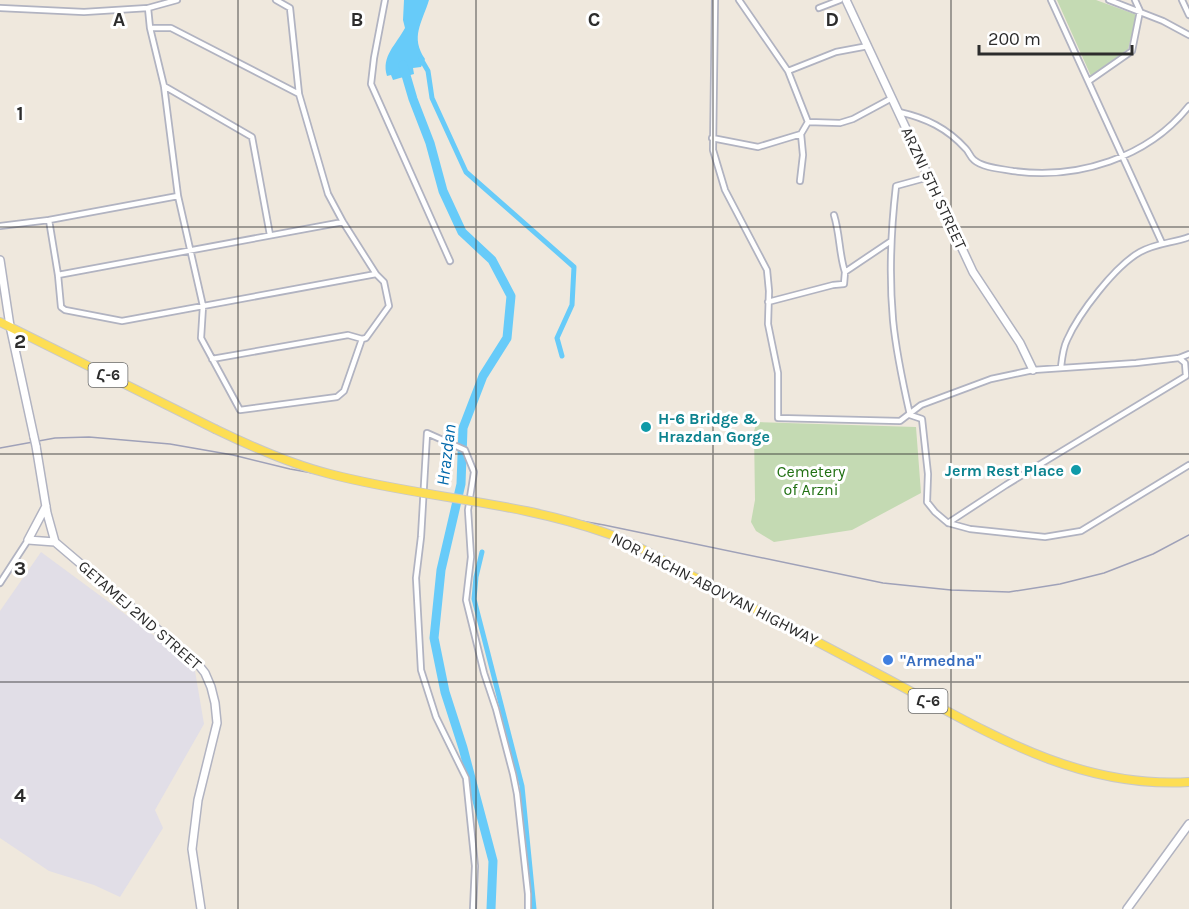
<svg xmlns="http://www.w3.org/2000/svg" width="1189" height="909" font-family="Karla,'Noto Sans Armenian',sans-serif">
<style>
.industrial{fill:#e1dee7}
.cemetery{fill:#c4dab3}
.water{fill:#67cbf9}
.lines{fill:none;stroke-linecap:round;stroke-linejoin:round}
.canal{stroke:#67cbf9;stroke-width:5}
.river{stroke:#67cbf9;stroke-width:9}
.street-casing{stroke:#b1b3c1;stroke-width:8}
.secondary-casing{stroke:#b1b3c1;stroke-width:10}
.primary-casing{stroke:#c8c8c8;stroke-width:10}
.street{stroke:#fff;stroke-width:4.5}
.secondary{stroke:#fff;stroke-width:7}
.primary{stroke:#fdde54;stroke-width:8}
.rail{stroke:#9fa1b8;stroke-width:1.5}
.secondary-bridge-casing{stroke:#b1b3c1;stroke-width:10;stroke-linecap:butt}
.primary-bridge-casing{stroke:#c8c8c8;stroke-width:10;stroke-linecap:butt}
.secondary-bridge{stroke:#fff;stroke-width:7}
.primary-bridge{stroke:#fdde54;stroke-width:8}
.grid{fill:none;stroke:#2c2c2c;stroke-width:1.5;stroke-opacity:0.55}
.culture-dot{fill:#0f9aa8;stroke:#fff;stroke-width:2}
.shop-dot{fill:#3f7fe0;stroke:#fff;stroke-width:2}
.labels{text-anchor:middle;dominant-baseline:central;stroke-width:6;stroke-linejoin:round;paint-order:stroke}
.shield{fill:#fff;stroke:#6b6b6b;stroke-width:1.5}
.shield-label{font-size:15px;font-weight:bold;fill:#2c2c2c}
.street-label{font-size:16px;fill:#2c2c2c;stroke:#fff}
.culture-label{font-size:16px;font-weight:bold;fill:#0d838f;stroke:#fff;text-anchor:start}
.park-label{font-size:16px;fill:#227114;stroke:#fff}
.shop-label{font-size:16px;font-weight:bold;fill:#366cbe;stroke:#fff;text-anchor:start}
.water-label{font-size:18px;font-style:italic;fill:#0168aa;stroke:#fff}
.grid-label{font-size:20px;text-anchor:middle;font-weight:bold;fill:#2c2c2c;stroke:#fff;stroke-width:6;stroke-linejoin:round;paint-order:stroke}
</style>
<rect width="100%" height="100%" fill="#efe8dd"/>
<!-- industrial -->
<path class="industrial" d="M 41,552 L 194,665 L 204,724 L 155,810 L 163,828 L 120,897 L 94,885 L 49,871 L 0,838 L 0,611 Z"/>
<!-- cemetery -->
<path class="cemetery" d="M 1057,0 L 1096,0 L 1137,15 L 1128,49 L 1091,76 Z
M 757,422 L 916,427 L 921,493 L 852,530 L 774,542 L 756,531 L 751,522 L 755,500 L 754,431 Z"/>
<!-- water -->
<path class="water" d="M 404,0 L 429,0 C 422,23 410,37 425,59 L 421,67 L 413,68 L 414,74 L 393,80 L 391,75 L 387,76 C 381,56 396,45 405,28 L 403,20 Z"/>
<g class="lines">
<!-- canal -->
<path class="canal" d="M 421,59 L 428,71 L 432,98 L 466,172 L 574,267 L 572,305 L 557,338 L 562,356
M 482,552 L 476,577 L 474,599 L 522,786 L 534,909"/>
<!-- river -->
<path class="river" d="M 403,65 L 413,99 L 430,143 L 443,191 L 462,232 L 492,260 L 511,296 L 507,338 L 483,376 L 463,428 L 461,484 L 441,570 L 434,638 L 445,692 L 463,748 L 493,861 L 491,909"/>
<!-- street casing -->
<g class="street-casing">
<path id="street" d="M 276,0 L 290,8 L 299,94
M 385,0 L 374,58 L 371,84 L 450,261
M 715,0 L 713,150 L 725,190 L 767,270 L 769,291 L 768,324 L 778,373 L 778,418 L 900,421 L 921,405 L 991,379 L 1033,370 L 1136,363 L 1179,358 L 1189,354
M 1051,0 L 1162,243
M 1109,0 L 1163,21 L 1189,35
M 1182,0 L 1189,15
M 0,8 L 84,12 L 148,8 L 150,28 L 164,86 L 178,196 L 203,306 L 201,338 L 240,410 L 337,397 L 344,391 L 362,339 L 366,338 L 389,306 L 384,282 L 376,274
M 148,8 L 177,0
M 819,8 L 840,0
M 788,71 L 836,52 L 868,46
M 1089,81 L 1132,51 L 1140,11 L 1135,0
M 164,86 L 252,137 L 270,235
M 899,112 C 926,118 947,128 966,149 C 969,152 970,157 974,160 C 983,168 1002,169 1013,171 C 1077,180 1148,158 1189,106
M 808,122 L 840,123 L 853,119 L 892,98
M 712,138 L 758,147 L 801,134 L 808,122 L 788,71 L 739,0
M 800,181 L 803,155 L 801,134
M 834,215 C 840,234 839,254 845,272
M 49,220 L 178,196
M 0,226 L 49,220 L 58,275 L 343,222
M 58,275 L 61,307 L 65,310 L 122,321 L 376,274 L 343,222 L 328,194 L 299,94 L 171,28 L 150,28
M 768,302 L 833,285 L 844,284 L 845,272 L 891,241
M 212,359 L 348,335 L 362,339
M 1061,367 C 1062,358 1063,348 1067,340 C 1079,313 1115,266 1140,252 C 1156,243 1173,243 1189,237
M 910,415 L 922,419 L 928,474 L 927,502 L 935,512 L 948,523 L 970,529 L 1045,537 L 1081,531 L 1189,465
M 910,415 C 903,384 896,352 893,320 C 889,275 891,229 896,186 L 929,177
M 948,523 L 1006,485 L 1186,376 L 1185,363 L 1179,358
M 0,583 L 28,540
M 473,909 L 475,866 L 466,778 L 436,717 L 421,670 L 416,578 L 421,537 L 427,433 L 465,450 L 474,472 L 468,510 L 471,557 L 466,600 L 484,673 L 496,709 L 513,774 L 517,794 L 528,894 L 528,909"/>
</g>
<!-- secondary casing -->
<g class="secondary-casing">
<path id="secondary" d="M 846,0 L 973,272 L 1020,343 L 1033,370
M 0,260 L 10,326 L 34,437
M 36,446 L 47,513 L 55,542 L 197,663 L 205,673 L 211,687 L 215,703 L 217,723 L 198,800 L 192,849 L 201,909
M 46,506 L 28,540 L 55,542
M 1127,909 L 1189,824"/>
</g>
<!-- primary casing -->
<g class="primary-casing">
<path id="primary" d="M 0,322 L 215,429
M 683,571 C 750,607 817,642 884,677 C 982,729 1074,789 1189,782"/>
</g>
<!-- street -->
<use href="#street" class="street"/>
<!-- secondary -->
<use href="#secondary" class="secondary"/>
<!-- primary -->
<use href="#primary" class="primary"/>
<!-- rail -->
<path class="rail" d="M 0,448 L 55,438 L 89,437 L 170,444 L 233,455 L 290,469 L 604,525 L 883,583 L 951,590 L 1009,592 L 1060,584 L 1104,573 L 1153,554 L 1189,535"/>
<!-- secondary-bridge casing -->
<g class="secondary-bridge-casing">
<path id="secondary-bridge" d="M 34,437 L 36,446"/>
</g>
<!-- primary-bridge casing -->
<g class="primary-bridge-casing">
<path id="primary-bridge" d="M 215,429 C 252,447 290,464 330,474 C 421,498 517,501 606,533 C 633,542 658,558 683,571"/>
</g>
<!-- secondary-bridge -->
<use href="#secondary-bridge" class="secondary-bridge"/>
<!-- primary-bridge -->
<use href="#primary-bridge" class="primary-bridge"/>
</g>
<!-- grid -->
<path class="grid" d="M 238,0 L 238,909M 476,0 L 476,909M 713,0 L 713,909M 951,0 L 951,909M 0,227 L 1189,227M 0,454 L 1189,454M 0,682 L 1189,682"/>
<!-- markers -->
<g class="culture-dot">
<circle cx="646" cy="427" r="6"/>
<circle cx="1076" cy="470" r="6"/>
</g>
<circle class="shop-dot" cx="888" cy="660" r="6"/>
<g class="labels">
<!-- shield labels -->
<g class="shield">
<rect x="88.5" y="363" width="39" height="24" rx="4.5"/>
<rect x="908.5" y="689" width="39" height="24" rx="4.5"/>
</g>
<g class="shield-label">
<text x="108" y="375">Հ-6</text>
<text x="928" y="701">Հ-6</text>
</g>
<!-- street labels -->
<g class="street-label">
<text transform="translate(934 188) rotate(65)">ARZNI 5TH STREET</text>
<text transform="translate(715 589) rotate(27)">NOR HACHN-ABOVYAN HIGHWAY</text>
<text transform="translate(140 615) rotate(41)">GETAMEJ 2ND STREET</text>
</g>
<!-- culture labels -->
<g class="culture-label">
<text x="658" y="418">H-6 Bridge &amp;<tspan x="658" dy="18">Hrazdan Gorge</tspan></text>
<text x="1064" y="470" text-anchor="end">Jerm Rest Place</text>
</g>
<!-- park labels -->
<g class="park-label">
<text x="811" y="471">Cemetery<tspan x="811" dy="18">of Arzni</tspan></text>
</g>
<!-- shop labels -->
<g class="shop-label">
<text x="900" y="660">"Armedna"</text>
</g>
<!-- water labels -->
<g class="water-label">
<text transform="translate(446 455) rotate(-83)">Hrazdan</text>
</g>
</g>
<g class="grid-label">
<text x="119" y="26">A</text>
<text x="357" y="26">B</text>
<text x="594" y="26">C</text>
<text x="832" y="26">D</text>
<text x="20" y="120">1</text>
<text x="20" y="348">2</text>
<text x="20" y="575">3</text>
<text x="20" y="802">4</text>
</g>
<!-- scale -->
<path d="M979 45v9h153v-9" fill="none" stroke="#2c2c2c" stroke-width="3"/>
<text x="988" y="45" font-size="18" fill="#2c2c2c" stroke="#ffffff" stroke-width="4.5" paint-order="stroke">200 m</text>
</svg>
